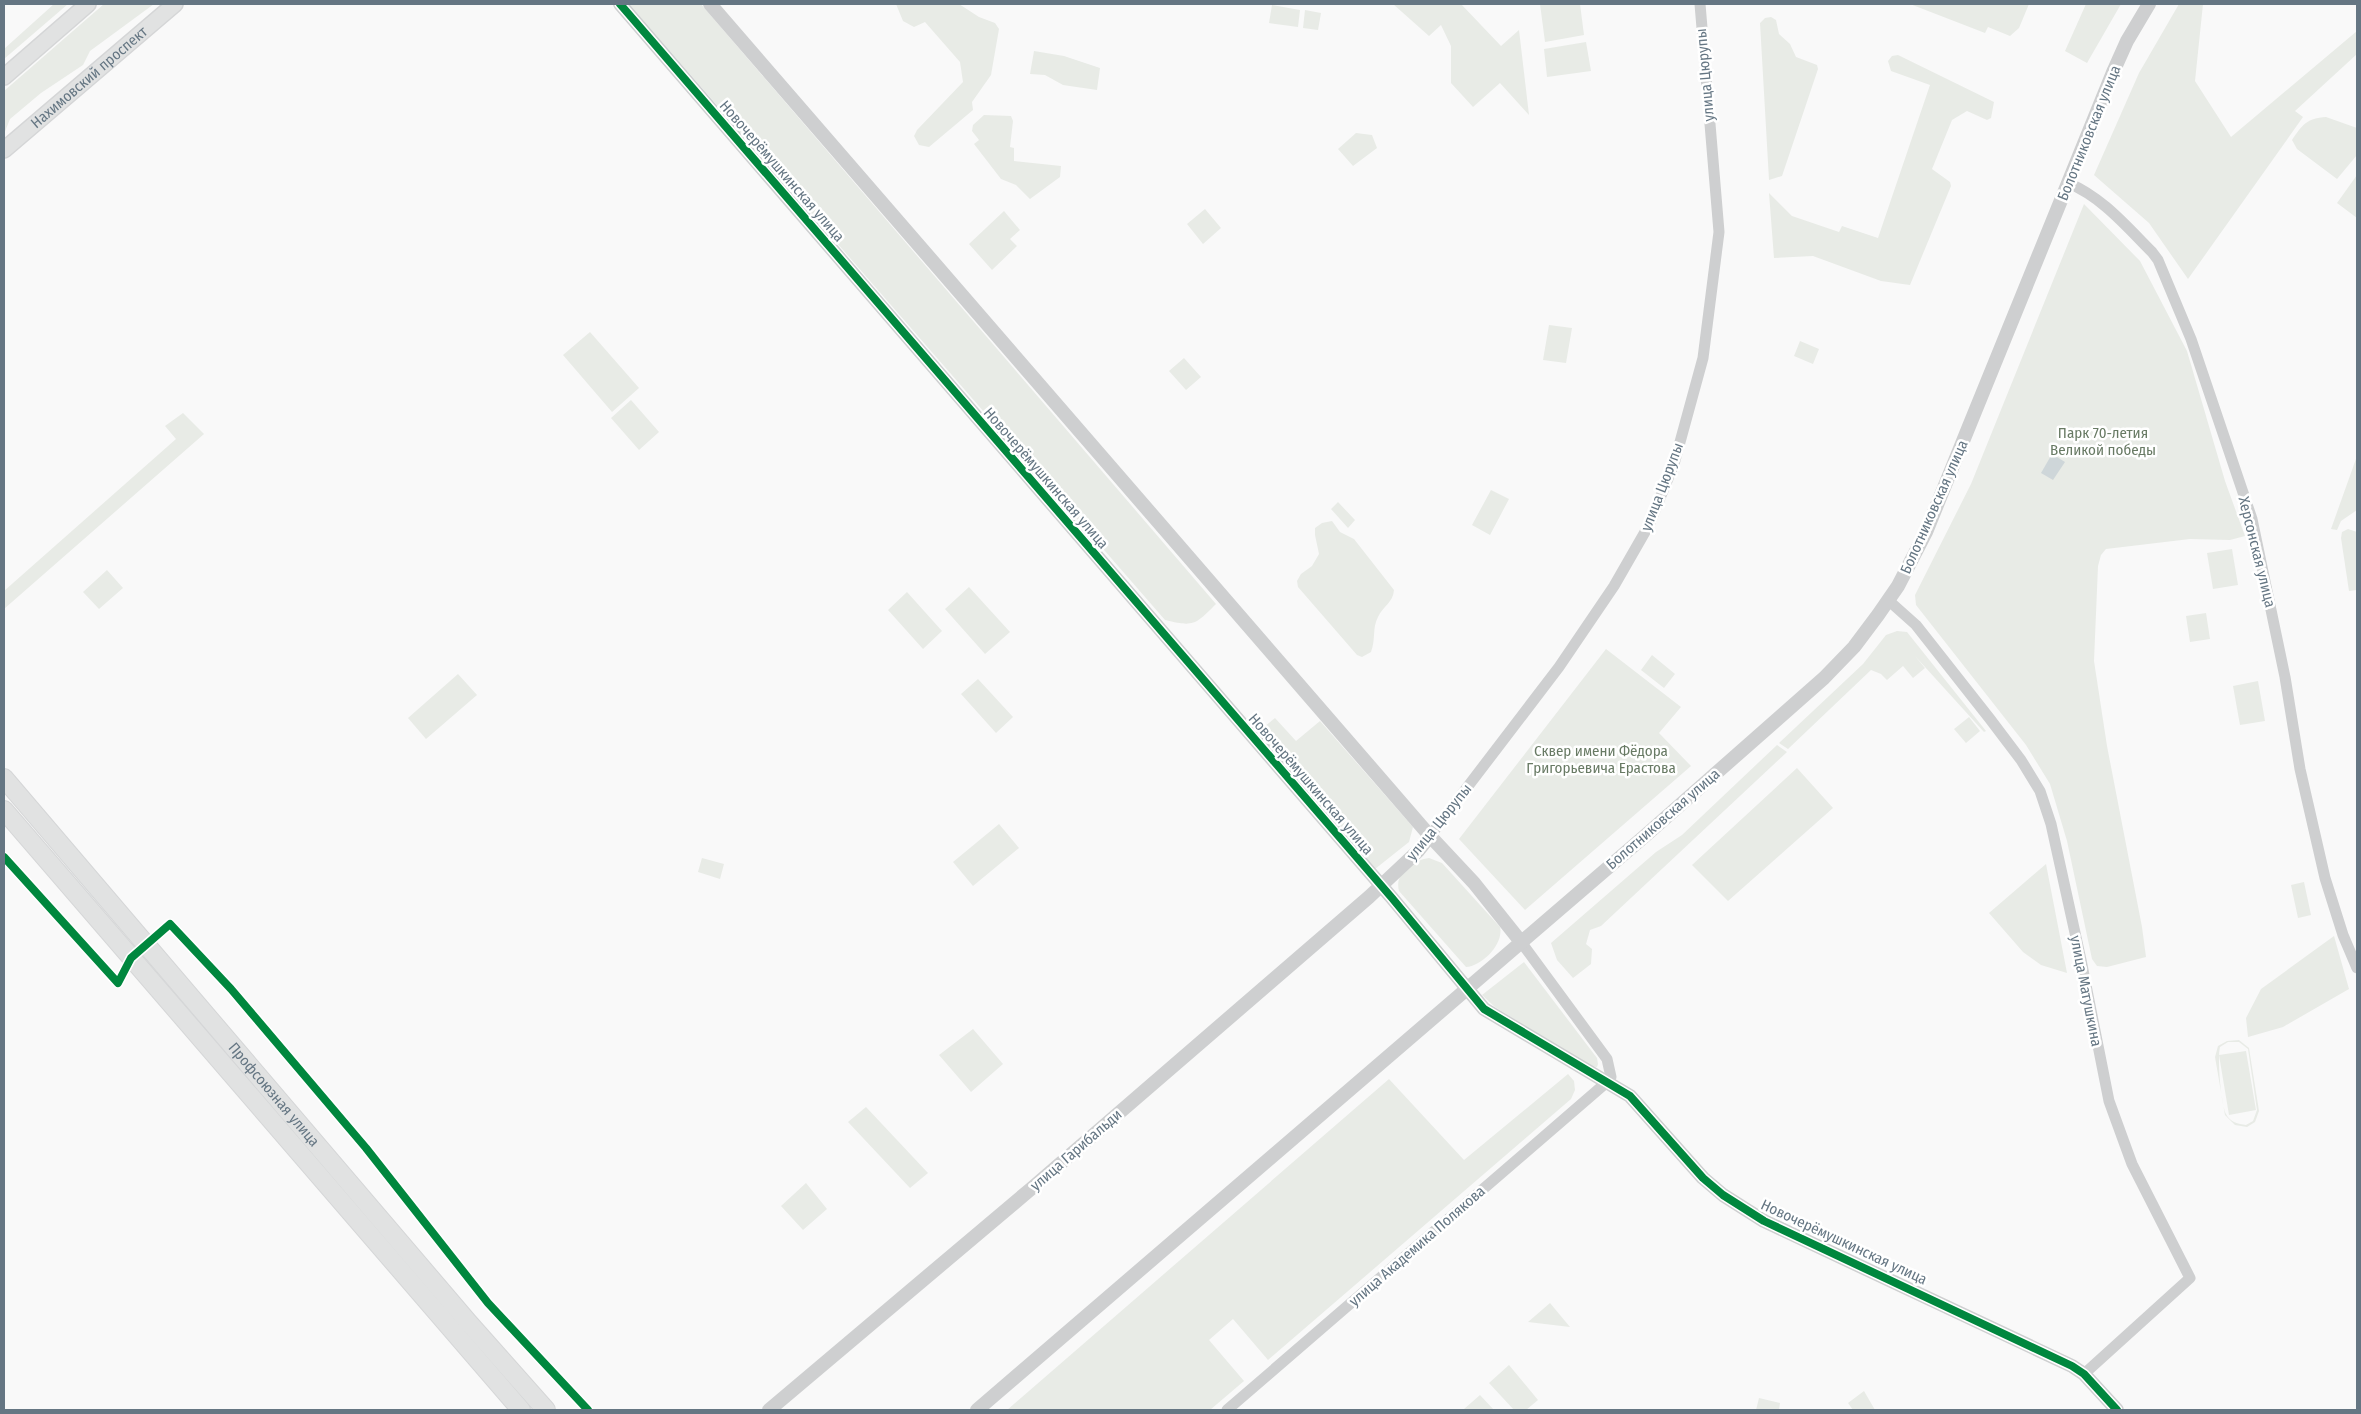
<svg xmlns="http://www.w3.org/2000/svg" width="2361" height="1414" font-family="'Fira Sans Condensed',sans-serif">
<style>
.green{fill:#e8ebe6;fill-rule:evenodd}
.water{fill:#ced6d9}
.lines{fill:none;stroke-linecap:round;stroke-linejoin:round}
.secondary-casing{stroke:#d5d6d7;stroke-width:18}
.primary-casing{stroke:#d5d6d7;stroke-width:20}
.minor{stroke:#cecfd0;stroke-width:11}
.tertiary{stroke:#cecfd0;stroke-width:14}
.secondary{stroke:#e1e2e2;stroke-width:15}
.primary{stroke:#e1e2e2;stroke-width:18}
.cycleway-casing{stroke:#fff;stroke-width:11}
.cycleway{stroke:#00873e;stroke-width:8}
.labels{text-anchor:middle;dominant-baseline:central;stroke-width:5;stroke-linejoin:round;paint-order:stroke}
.street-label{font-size:15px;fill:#657683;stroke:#fff}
.park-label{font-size:15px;fill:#687a64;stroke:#fff}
</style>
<rect width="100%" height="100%" fill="#f9f9f9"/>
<!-- green -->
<path class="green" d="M 54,4 L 68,4 L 4,59 L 4,49 Z
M 104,4 L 154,4 L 90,51 L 83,65 L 41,93 L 10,119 L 4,134 L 4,91 Z
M 629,4 L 701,4 L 1216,604 C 1195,625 1194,627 1165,620 Z
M 896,4 L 959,4 L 979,17 L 995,23 L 999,29 L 991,75 L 972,102 L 973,110 L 929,147 L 919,145 L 914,136 L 917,130 L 963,82 L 960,62 L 925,22 L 914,27 L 903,21 Z
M 1393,4 L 1461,4 L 1501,46 L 1519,30 L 1529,115 L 1500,83 L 1473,107 L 1451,83 L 1451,46 L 1441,25 L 1429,36 Z
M 1540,4 L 1580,4 L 1584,35 L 1545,42 Z
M 1910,4 L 2029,4 L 2019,28 L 2010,36 L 1988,27 L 1985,33 Z
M 2086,4 L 2121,4 L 2087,63 L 2065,51 Z
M 2179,4 L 2203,4 L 2195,81 L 2231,137 L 2357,31 L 2357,54 L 2295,111 L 2303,117 L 2188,279 L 2149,223 L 2094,175 L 2139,73 Z
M 1272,5 L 1300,10 L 1298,27 L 1269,23 Z
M 1305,10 L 1321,13 L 1318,30 L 1303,28 Z
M 1771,17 L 1776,20 L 1779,34 L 1790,44 L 1796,57 L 1817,65 L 1818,69 L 1782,176 L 1769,180 L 1760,23 L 1765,18 Z
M 1586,42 L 1591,71 L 1547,77 L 1544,49 Z
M 1034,51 L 1064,56 L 1100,68 L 1097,90 L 1063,85 L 1045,75 L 1030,74 Z
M 1898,55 L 1994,102 L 1991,118 L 1987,120 L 1967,111 L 1952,120 L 1932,169 L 1950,182 L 1951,186 L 1910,285 L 1881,281 L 1813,256 L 1774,258 L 1769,193 L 1792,216 L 1839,232 L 1842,226 L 1878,238 L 1930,85 L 1891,71 L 1888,61 L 1892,56 Z
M 984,115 L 1011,116 L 1013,121 L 1010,147 L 1014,148 L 1014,161 L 1061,166 L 1060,177 L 1030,199 L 1016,185 L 1001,179 L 974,144 L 979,140 L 972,131 L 973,125 Z
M 2326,117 L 2357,128 L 2357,155 L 2337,179 L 2297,149 L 2292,140 C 2302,125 2307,118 2326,117 Z
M 1356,133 L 1372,135 L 1377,148 L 1353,166 L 1338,149 Z
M 2357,175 L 2357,218 L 2337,203 Z
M 2084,204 L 2140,261 L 2187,351 L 2225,481 L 2245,536 L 2230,540 L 2190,539 L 2106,549 L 2101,555 L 2098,566 L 2094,661 L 2107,746 L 2142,927 L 2146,957 L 2107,967 L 2097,966 L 2092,959 L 2067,841 L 2050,784 L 2026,745 L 1916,605 L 1915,595 L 1971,484 Z
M 1205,209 L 1221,228 L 1203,244 L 1187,224 Z
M 1004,211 L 1020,230 L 1010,239 L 1017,246 L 992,270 L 969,244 Z
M 1549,325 L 1572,328 L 1566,363 L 1543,360 Z
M 590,332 L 639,388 L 612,412 L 563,355 Z
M 1800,341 L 1819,349 L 1813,364 L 1794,356 Z
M 1184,358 L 1201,377 L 1186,390 L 1169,371 Z
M 631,400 L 659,432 L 639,450 L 611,418 Z
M 183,413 L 204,434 L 4,609 L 4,591 L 176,439 L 165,426 Z
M 2357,456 L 2357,510 L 2341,521 L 2337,530 L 2331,529 Z
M 1491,490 L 1509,499 L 1490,535 L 1472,525 Z
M 1338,502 L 1355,520 L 1348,528 L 1331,509 Z
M 1332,521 L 1340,532 L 1354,539 L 1394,590 C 1393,603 1383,606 1378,617 C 1372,628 1376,639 1371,652 L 1362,657 L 1357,655 L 1298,587 L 1297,581 L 1301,574 L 1312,566 L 1319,554 L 1315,535 L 1315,528 L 1322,523 Z
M 2348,529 L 2357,532 L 2357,590 L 2349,591 L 2341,538 L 2342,532 Z
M 2232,549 L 2238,585 L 2213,589 L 2207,553 Z
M 107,570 L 123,588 L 99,609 L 83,592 Z
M 969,587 L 1010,632 L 985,654 L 945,609 Z
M 907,592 L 942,631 L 923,649 L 888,610 Z
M 2206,613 L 2210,639 L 2190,642 L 2186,616 Z
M 1897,631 L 1907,632 L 1986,731 L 1984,732 L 1915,656 L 1925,668 L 1913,678 L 1903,666 L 1887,680 L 1881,674 L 1871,670 L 1788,749 L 1779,743 L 1863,664 L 1886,635 Z
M 1606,649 L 1681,707 L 1659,733 L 1691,766 L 1525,910 L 1459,839 Z
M 1652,655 L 1675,674 L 1664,688 L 1641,670 Z
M 458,674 L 477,695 L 426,739 L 408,718 Z
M 978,679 L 1013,717 L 996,733 L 961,694 Z
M 2258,681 L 2265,721 L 2240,725 L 2233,686 Z
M 1969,717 L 1980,731 L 1966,743 L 1954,729 Z
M 1275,718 L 1296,741 L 1320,721 L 1413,827 L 1409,842 L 1375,869 L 1261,741 L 1269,733 L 1264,727 Z
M 1777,745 L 1787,752 L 1601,926 L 1590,930 L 1586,944 L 1592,949 L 1591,964 L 1573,978 L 1557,960 L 1551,943 L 1656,852 L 1682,835 Z
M 1797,768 L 1833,808 L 1728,901 L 1692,865 Z
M 999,824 L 1019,848 L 973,886 L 953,862 Z
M 702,858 L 724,864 L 720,879 L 698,872 Z
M 1429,858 L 1442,863 L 1500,927 C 1504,944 1482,966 1466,967 L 1399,891 C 1394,873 1413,860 1429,858 Z
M 2046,864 L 2067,973 L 2041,965 L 2023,952 L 1989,913 Z
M 2304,882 L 2311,915 L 2298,918 L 2291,885 Z
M 2334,936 L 2349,989 L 2283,1027 L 2248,1037 L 2246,1018 L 2261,989 Z
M 1524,962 L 1597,1058 L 1598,1064 L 1597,1067 L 1589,1066 L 1495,1007 L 1482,995 Z
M 973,1029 L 1003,1064 L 971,1092 L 939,1055 Z
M 2239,1040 L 2249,1048 L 2259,1111 L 2255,1122 L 2247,1127 L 2235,1125 L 2225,1115 L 2215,1057 L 2218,1046 L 2227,1041 ZM 2228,1042 L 2239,1042 L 2248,1049 L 2257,1110 L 2253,1121 L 2246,1125 C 2238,1124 2230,1122 2226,1114 C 2221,1104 2217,1058 2220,1047 Z
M 2246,1051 L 2256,1110 L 2229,1115 L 2219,1055 Z
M 1568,1074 L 1574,1081 L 1575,1090 L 1571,1099 L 1268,1360 L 1233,1319 L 1209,1340 L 1244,1381 L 1210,1410 L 1007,1410 L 1389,1079 L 1464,1160 Z
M 866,1107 L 928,1173 L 910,1188 L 848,1122 Z
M 806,1183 L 827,1209 L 803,1230 L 781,1206 Z
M 1550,1303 L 1570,1327 L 1528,1322 Z
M 1509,1365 L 1538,1400 L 1526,1410 L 1514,1410 L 1489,1383 Z
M 1864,1391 L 1875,1410 L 1853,1410 L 1848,1403 Z
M 1480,1395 L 1494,1410 L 1465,1410 L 1464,1409 Z
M 1759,1398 L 1780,1403 L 1779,1410 L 1756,1410 Z"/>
<!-- water -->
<path class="water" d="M 2052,454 L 2065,462 L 2053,480 L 2041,473 Z"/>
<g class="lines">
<!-- secondary casing -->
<g class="secondary-casing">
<g id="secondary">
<path d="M 4,77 L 88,4"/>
<path id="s1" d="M 4,150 L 175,4"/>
</g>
</g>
<!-- primary casing -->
<g class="primary-casing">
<g id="primary">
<path id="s2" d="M 4,778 L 468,1322 L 546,1410"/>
<path d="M 4,810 L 521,1410"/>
</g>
</g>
<!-- minor -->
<path class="minor" d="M 2068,183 C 2102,197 2126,226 2152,252 L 2158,260 L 2191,339 L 2252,519 L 2285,677 L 2300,769 L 2325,878 L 2343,935 L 2357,968
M 1888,600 L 1916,625 L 1990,719 L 2021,760 L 2040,791 L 2051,824 L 2081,960 L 2109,1101 L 2132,1164 L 2190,1278 L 2084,1374
M 1430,836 L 1559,667 L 1614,586 L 1649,525 L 1674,464 L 1703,358 L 1719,232 L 1700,4
M 1227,1410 L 1607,1082 L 1611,1077 L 1607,1059 L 1521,942"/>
<!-- tertiary -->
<path class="tertiary" d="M 620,4 L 1392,898 L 1484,1009 L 1630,1096 L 1703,1178 L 1723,1195 L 1764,1221 L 2072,1366 L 2084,1374 L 2117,1410
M 710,4 L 1430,836 L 1474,883 L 1521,942
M 769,1410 L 1032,1188 L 1369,897 L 1418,851 L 1430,836
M 977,1410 L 1646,835 L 1824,678 L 1854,647 L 1878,615 L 1898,586 L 1926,532 L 2114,70 L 2127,41 L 2149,4"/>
<!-- secondary -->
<use href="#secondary" class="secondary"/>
<!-- primary -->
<use href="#primary" class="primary"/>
<!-- cycleway casing -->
<g class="cycleway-casing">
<path id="cycleway" d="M 620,4 L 1392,898 L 1484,1009 L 1630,1096 L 1703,1178 L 1723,1195 L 1764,1221 L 2072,1366 L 2084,1374 L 2117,1410
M 4,857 L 118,983 L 131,958 L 170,924 L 231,989 L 366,1148 L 488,1303 L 588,1410"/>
</g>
<!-- cycleway -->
<use href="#cycleway" class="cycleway"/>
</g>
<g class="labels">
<!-- street labels -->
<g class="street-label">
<text transform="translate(1705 75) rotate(-95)">улица Цюрупы</text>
<text stroke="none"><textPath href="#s1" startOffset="112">Нахимовский проспект</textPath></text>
<text transform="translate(2089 133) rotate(-68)">Болотниковская улица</text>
<text transform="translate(782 171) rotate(49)">Новочерёмушкинская улица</text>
<text transform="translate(1046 478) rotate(49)">Новочерёмушкинская улица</text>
<text transform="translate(1662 487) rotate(-69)">улица Цюрупы</text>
<text transform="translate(1934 507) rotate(-66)">Болотниковская улица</text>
<text transform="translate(2257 552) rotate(76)">Херсонская улица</text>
<text transform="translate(1311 784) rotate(49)">Новочерёмушкинская улица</text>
<text transform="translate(1663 819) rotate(-41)">Болотниковская улица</text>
<text transform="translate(1439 822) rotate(-51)">улица Цюрупы</text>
<text transform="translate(2086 991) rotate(79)">улица Матушкина</text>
<text stroke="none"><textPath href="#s2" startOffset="416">Профсоюзная улица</textPath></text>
<text transform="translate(1076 1150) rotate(-41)">улица Гарибальди</text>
<text transform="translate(1844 1242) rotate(25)">Новочерёмушкинская улица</text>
<text transform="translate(1417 1246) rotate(-41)">улица Академика Полякова</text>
</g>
<!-- park labels -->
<g class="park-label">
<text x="2103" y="433">Парк 70-летия<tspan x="2103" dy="17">Великой победы</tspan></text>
<text x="1601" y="751">Сквер имени Фёдора<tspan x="1601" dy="17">Григорьевича Ерастова</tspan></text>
</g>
</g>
<!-- border -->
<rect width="2361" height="1414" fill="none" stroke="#657683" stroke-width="10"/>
</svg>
